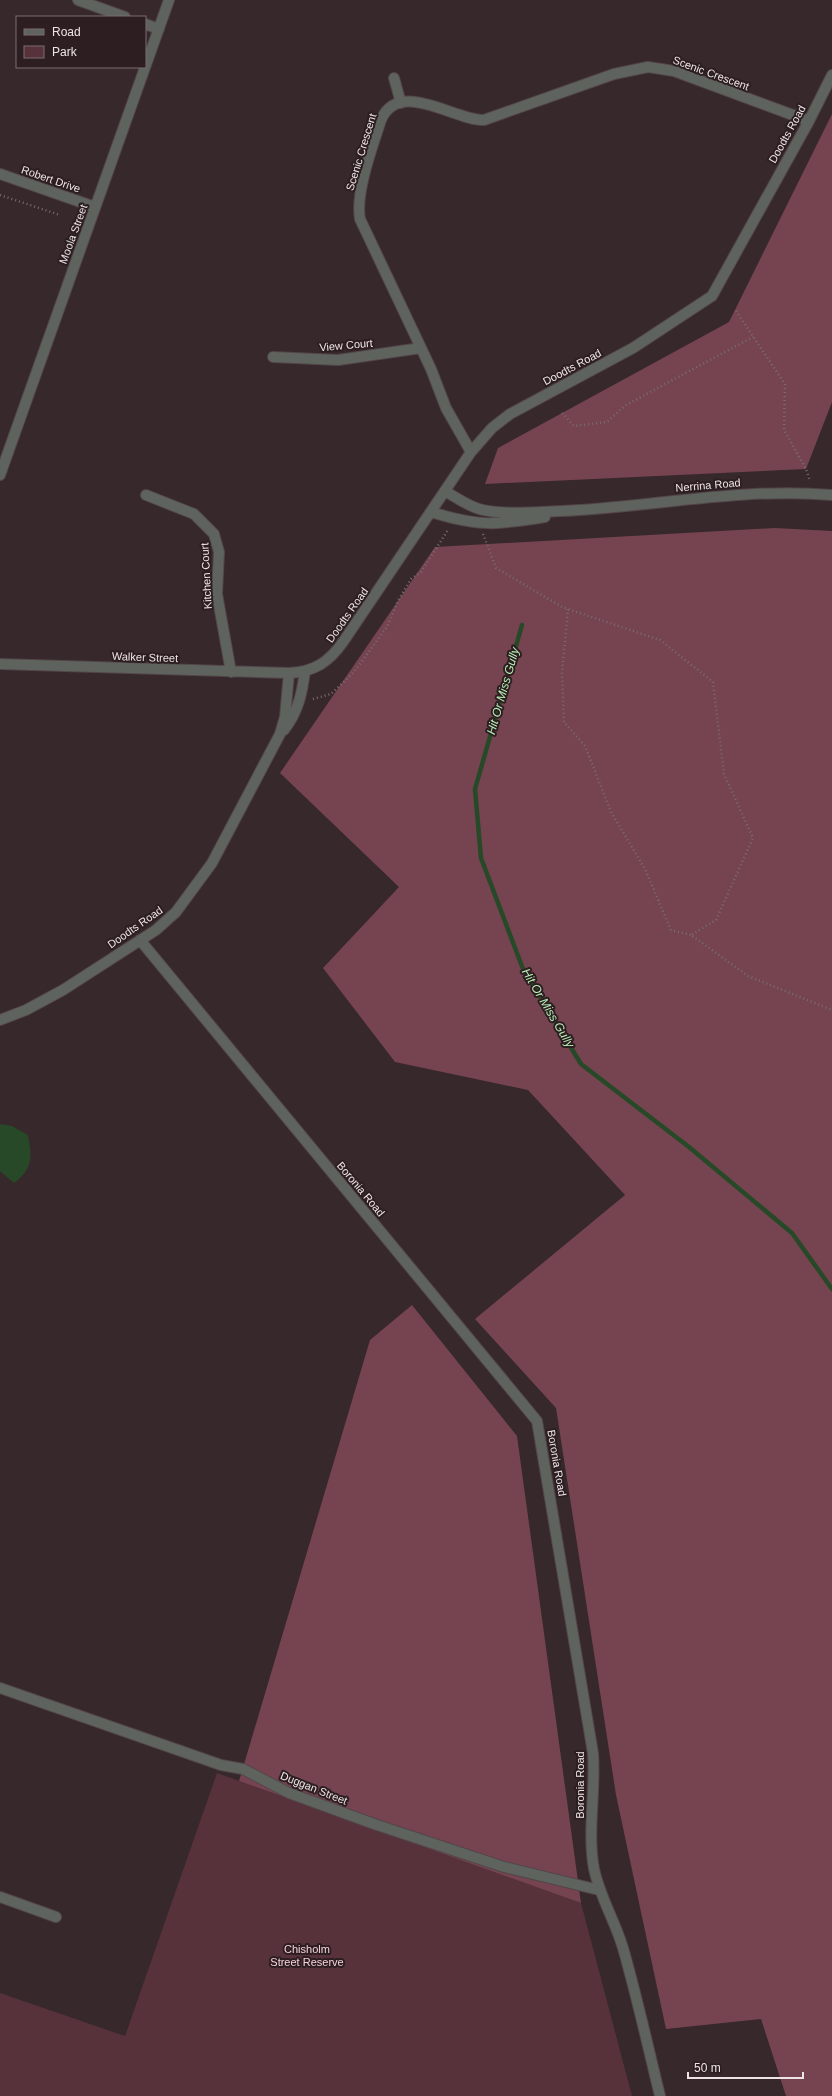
<svg xmlns="http://www.w3.org/2000/svg" width="832" height="2096" font-family="Helvetica,sans-serif">
<style>
.green{fill:#57323b}
.forest{fill:#754450}
.water{fill:#274927}
.lines{fill:none;stroke-linecap:round;stroke-linejoin:round}
.stream{stroke:#274927;stroke-width:4.5}
.minor-casing{stroke:#534649;stroke-width:12}
.path{stroke:#796c6f;stroke-width:2.5;stroke-dasharray:1 3;stroke-linecap:butt}
.minor{stroke:#5e635e;stroke-width:10}
.labels{text-anchor:middle;dominant-baseline:central;stroke-width:4;stroke-linejoin:round;paint-order:stroke}
.street-label{font-size:11px;fill:#eee4e6;stroke:#2c1e21}
.park-label{font-size:11px;fill:#f5d2d9;stroke:#2c1e21}
.water-label{font-size:12px;font-style:italic;fill:#b8f1b6;stroke:#2c1e21}
</style>
<rect width="100%" height="100%" fill="#36282b"/>
<!-- green -->
<path class="green" d="M 217,1773 L 581,1903 L 632,2096 L 0,2096 L 0,1993 L 125,2036 Z"/>
<!-- forest -->
<path class="forest" d="M 832,114 L 832,402 L 806,469 L 485,484 L 498,448 L 729,322 Z
M 775,528 L 832,531 L 832,2096 L 786,2096 L 761,2019 L 666,2029 L 616,1795 L 556,1408 L 475,1319 L 625,1195 L 528,1090 L 395,1062 L 323,968 L 399,887 L 280,773 L 435,547 Z
M 412,1305 L 517,1436 L 581,1903 L 239,1781 L 370,1340 Z"/>
<!-- water -->
<path class="water" d="M 0,1124 L 12,1126 L 28,1135 C 32,1157 33,1169 14,1183 L 0,1171 Z"/>
<g class="lines">
<!-- stream -->
<path class="stream" d="M 522,625 L 475,789 L 481,858 L 523,969 L 581,1064 L 689,1147 L 792,1233 L 832,1289"/>
<!-- minor casing -->
<g class="minor-casing">
<path id="minor" d="M 78,0 L 125,17
M 145,24 L 159,29
M 394,78 L 401,103
M 0,174 L 95,207
M 273,357 L 338,360 L 421,348
M 471,452 L 446,408 L 431,369 L 360,219 C 355,193 373,145 381,120 C 399,78 455,121 484,120 L 614,74 L 648,67 L 674,71 L 809,121
M 0,475 L 169,0
M 445,491 C 457,498 469,507 483,510 C 508,515 536,512 562,511 C 652,507 741,487 832,495
M 146,495 L 194,514 L 214,534 L 219,552 L 217,594 L 231,672
M 431,512 C 479,527 496,525 545,517
M 0,664 L 289,673 C 314,672 329,662 343,642 L 471,452 L 492,428 L 510,414 L 633,348 L 712,296 L 809,121 L 832,75
M 284,730 C 298,712 302,694 305,671
M 140,940 L 537,1421 L 593,1753 C 596,1792 587,1831 594,1869 C 600,1897 615,1921 623,1948 C 637,1997 648,2047 660,2096
M 0,1020 L 26,1010 L 63,990 L 156,930 L 176,912 L 212,863 L 280,734 L 285,717 L 289,673
M 0,1688 L 221,1765 L 243,1769 L 289,1793 L 374,1824 L 504,1867 L 599,1890
M 0,1897 L 56,1917"/>
</g>
<!-- path -->
<path class="path" d="M 0,195 L 60,215
M 736,311 L 785,384 L 784,430 L 806,469 L 810,481
M 562,413 L 574,426 L 607,422 L 626,405 L 753,337
M 483,534 L 496,568 L 562,607 L 660,640 L 713,682 L 724,774 L 753,838 L 716,920 L 691,935 L 748,976 L 832,1010
M 568,609 L 562,673 L 564,722 L 585,746 L 611,812 L 645,869 L 671,930 L 691,935
M 313,699 L 331,694 L 354,672 L 387,627 L 399,599 L 411,579 L 421,572 L 448,530"/>
<!-- minor -->
<use href="#minor" class="minor"/>
</g>
<g class="labels">
<!-- street labels -->
<g class="street-label">
<text transform="translate(711 73) rotate(20)">Scenic Crescent</text>
<text transform="translate(787 134) rotate(-61)">Doodts Road</text>
<text transform="translate(361 152) rotate(-73)">Scenic Crescent</text>
<text transform="translate(51 179) rotate(19)">Robert Drive</text>
<text transform="translate(73 234) rotate(-70)">Moola Street</text>
<text transform="translate(346 345) rotate(-5)">View Court</text>
<text transform="translate(572 367) rotate(-28)">Doodts Road</text>
<text transform="translate(708 485) rotate(-5)">Nerrina Road</text>
<text transform="translate(206 576) rotate(-93)">Kitchen Court</text>
<text transform="translate(347 615) rotate(-55)">Doodts Road</text>
<text transform="translate(145 657) rotate(2)">Walker Street</text>
<text transform="translate(135 927) rotate(-35)">Doodts Road</text>
<text transform="translate(361 1189) rotate(50)">Boronia Road</text>
<text transform="translate(557 1463) rotate(80)">Boronia Road</text>
<text transform="translate(580 1785) rotate(-90)">Boronia Road</text>
<text transform="translate(314 1788) rotate(22)">Duggan Street</text>
</g>
<!-- park labels -->
<g class="park-label">
<text x="307" y="1949">Chisholm<tspan x="307" dy="13">Street Reserve</tspan></text>
</g>
<!-- water labels -->
<g class="water-label">
<text transform="translate(503 691) rotate(-74)">Hit Or Miss Gully</text>
<text transform="translate(548 1008) rotate(59)">Hit Or Miss Gully</text>
</g>
</g>
<!-- legend -->
<rect x="16" y="16" width="130" height="52" fill="#2c1e21" stroke="#7a6d70"/>
<rect x="24" y="29" width="20" height="6" fill="#5e635e" stroke="#7a6d70"/>
<text x="52" y="36" font-size="12" fill="#eee4e6">Road</text>
<rect x="24" y="46" width="20" height="12" fill="#57323b" stroke="#7a6d70"/>
<text x="52" y="56" font-size="12" fill="#eee4e6">Park</text>
<!-- scale -->
<path d="M688 2072v6h115v-6" fill="none" stroke="#eee4e6" stroke-width="2"/>
<text x="694" y="2072" font-size="12" fill="#eee4e6" stroke="#2c1e21" stroke-width="3" paint-order="stroke">50 m</text>
</svg>
